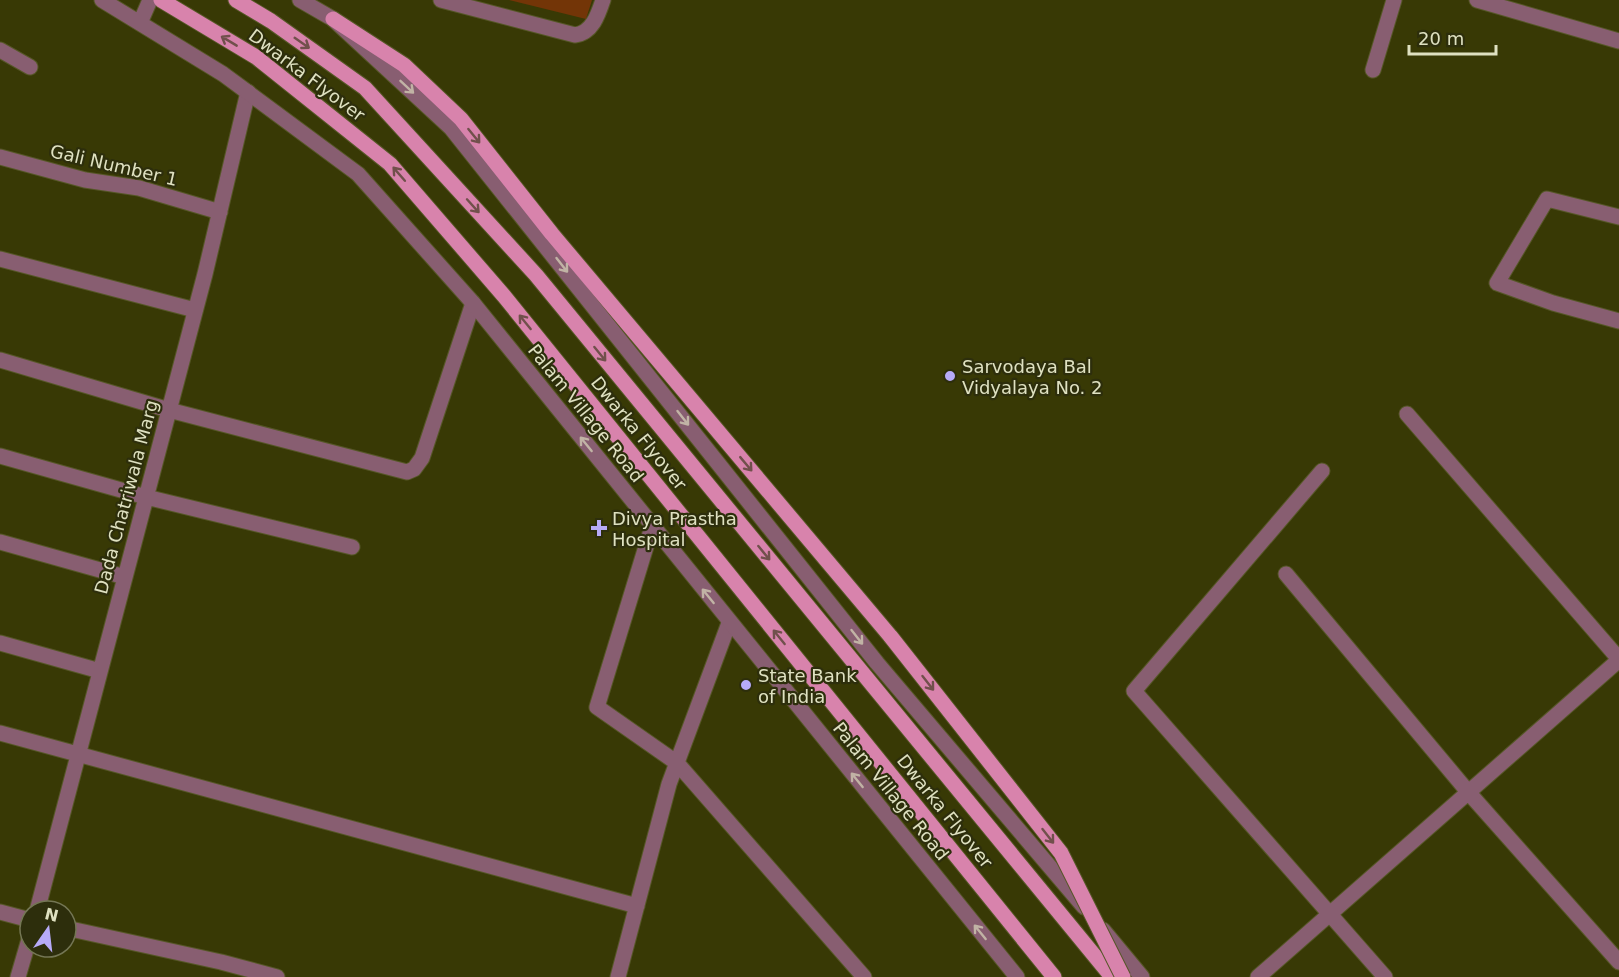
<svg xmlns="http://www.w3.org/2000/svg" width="1619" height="977" font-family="'DejaVu Sans',sans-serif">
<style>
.green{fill:#733507}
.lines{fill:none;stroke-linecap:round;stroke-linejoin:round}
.minor-casing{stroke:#565727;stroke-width:17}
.tertiary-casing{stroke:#565727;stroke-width:17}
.primary-casing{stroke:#565727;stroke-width:17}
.minor{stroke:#885e71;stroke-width:15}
.tertiary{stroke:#885e71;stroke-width:15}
.primary{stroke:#d883ac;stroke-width:15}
.primary-bridge-casing{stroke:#565727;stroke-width:17;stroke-linecap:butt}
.primary-bridge{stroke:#d883ac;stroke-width:15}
.oneway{stroke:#71504c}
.oneway2{stroke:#c1b3a5}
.poi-dot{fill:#b7abf8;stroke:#2d2e0c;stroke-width:2}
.labels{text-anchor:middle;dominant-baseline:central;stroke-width:4.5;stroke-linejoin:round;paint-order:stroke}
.street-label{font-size:18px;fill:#dfe1c1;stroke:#2d2e0c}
.poi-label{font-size:18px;fill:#dfe1c1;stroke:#2d2e0c;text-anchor:start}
</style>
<rect width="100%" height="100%" fill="#383905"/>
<!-- green -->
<path class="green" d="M 509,0 L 592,0 L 586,19 Z"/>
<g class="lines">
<!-- minor casing -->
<g class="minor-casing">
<path id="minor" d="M 441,0 L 575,35 C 592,33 598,15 603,0
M 1477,0 L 1619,41
M 0,50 L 30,67
M 1373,70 L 1394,0
M 0,157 L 85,180 L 139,188 L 220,212
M 1619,217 L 1547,199 L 1497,283 L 1553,303 L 1619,321
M 0,259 L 195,310
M 0,360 L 169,410 L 407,472 L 414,469 L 422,458 L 473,303
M 1407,414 L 1619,659
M 0,456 L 146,497 L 352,547
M 1322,471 L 1134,691 L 1385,977
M 652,527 L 597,707 L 677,763 L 864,977
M 0,542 L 125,577
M 1286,574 L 1469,793 L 1619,962
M 0,643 L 100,671
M 0,733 L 637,906
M 37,911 L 205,274 L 248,92
M 0,912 L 30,920
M 66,928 L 221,962 L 277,977
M 18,977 L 30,936
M 618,977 L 669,784 L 729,623
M 1258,977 L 1619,660"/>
</g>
<!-- tertiary casing -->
<g class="tertiary-casing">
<path id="tertiary" d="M 102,0 L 223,74 L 358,174 L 473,303 L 1017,977
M 300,0 L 333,19 L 451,128 L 877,663 L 1084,907
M 140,23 L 150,0
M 1103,930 L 1142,977"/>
</g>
<!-- primary casing -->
<g class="primary-casing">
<path id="primary" d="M 161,0 L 256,57 L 390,164 L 504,296 L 1054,977
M 236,0 L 271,21 L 365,88 L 536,275 L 1112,977
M 333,19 L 404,65 L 461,119 L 552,234 L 891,637"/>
</g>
<!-- minor -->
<use href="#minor" class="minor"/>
<!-- tertiary -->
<use href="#tertiary" class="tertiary"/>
<!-- primary -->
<use href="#primary" class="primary"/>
<!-- primary-bridge casing -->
<g class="primary-bridge-casing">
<path id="primary-bridge" d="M 891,637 L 1061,853 L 1123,977"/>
</g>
<!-- primary-bridge -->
<use href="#primary-bridge" class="primary-bridge"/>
</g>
<!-- one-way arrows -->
<defs><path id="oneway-shaft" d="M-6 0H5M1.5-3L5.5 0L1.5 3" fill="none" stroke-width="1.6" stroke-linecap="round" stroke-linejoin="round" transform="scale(1.5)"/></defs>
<g class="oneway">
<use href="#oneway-shaft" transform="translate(229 41) rotate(-149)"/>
<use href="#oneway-shaft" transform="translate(302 43) rotate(35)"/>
<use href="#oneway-shaft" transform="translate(474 136) rotate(51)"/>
<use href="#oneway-shaft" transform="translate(399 174) rotate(-131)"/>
<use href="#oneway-shaft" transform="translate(473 206) rotate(48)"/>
<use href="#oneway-shaft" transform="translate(525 322) rotate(-129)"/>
<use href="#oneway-shaft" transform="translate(600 354) rotate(51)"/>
<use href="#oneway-shaft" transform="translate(746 464) rotate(50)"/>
<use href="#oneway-shaft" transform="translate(764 553) rotate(51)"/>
<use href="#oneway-shaft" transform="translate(779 637) rotate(-129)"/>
<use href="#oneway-shaft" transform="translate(928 683) rotate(52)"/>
<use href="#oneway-shaft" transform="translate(1048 836) rotate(52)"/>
</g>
<g class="oneway2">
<use href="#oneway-shaft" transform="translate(407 87) rotate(43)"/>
<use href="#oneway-shaft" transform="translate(562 265) rotate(52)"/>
<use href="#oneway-shaft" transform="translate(683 418) rotate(52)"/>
<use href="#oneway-shaft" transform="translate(586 444) rotate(-129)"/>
<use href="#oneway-shaft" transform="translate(708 596) rotate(-129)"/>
<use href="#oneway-shaft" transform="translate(857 637) rotate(52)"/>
<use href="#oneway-shaft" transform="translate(857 780) rotate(-129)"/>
<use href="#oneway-shaft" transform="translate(980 932) rotate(-129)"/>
</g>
<!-- markers -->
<g class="poi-dot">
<circle cx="950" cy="376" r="6"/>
<path d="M596 519h6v6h6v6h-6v6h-6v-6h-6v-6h6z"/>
<circle cx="746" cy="685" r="6"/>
</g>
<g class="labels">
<!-- street labels -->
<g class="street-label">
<text transform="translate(307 75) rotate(37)">Dwarka Flyover</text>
<text transform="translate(114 165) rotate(13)">Gali Number 1</text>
<text transform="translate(586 413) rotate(51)">Palam Village Road</text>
<text transform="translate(639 433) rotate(51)">Dwarka Flyover</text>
<text transform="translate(126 497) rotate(-75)">Dada Chatriwala Marg</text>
<text transform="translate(891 791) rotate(51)">Palam Village Road</text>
<text transform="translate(945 811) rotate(51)">Dwarka Flyover</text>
</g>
<!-- poi labels -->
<g class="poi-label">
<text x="962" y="366">Sarvodaya Bal<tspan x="962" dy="21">Vidyalaya No. 2</tspan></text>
<text x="612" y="518">Divya Prastha<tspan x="612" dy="21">Hospital</tspan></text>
<text x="758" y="675">State Bank<tspan x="758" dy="21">of India</tspan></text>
</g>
</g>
<!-- north arrow -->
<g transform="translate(48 929) rotate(14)"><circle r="28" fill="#2d2e0c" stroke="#747654" stroke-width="1.5"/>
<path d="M0-4.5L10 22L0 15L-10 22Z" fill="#b7abf8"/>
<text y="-9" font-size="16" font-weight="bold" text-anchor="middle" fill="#dfe1c1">N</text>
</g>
<!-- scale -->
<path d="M1409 45v9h87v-9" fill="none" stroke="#dfe1c1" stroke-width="3"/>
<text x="1418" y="45" font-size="18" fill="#dfe1c1" stroke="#2d2e0c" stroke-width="4.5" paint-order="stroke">20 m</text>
</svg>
